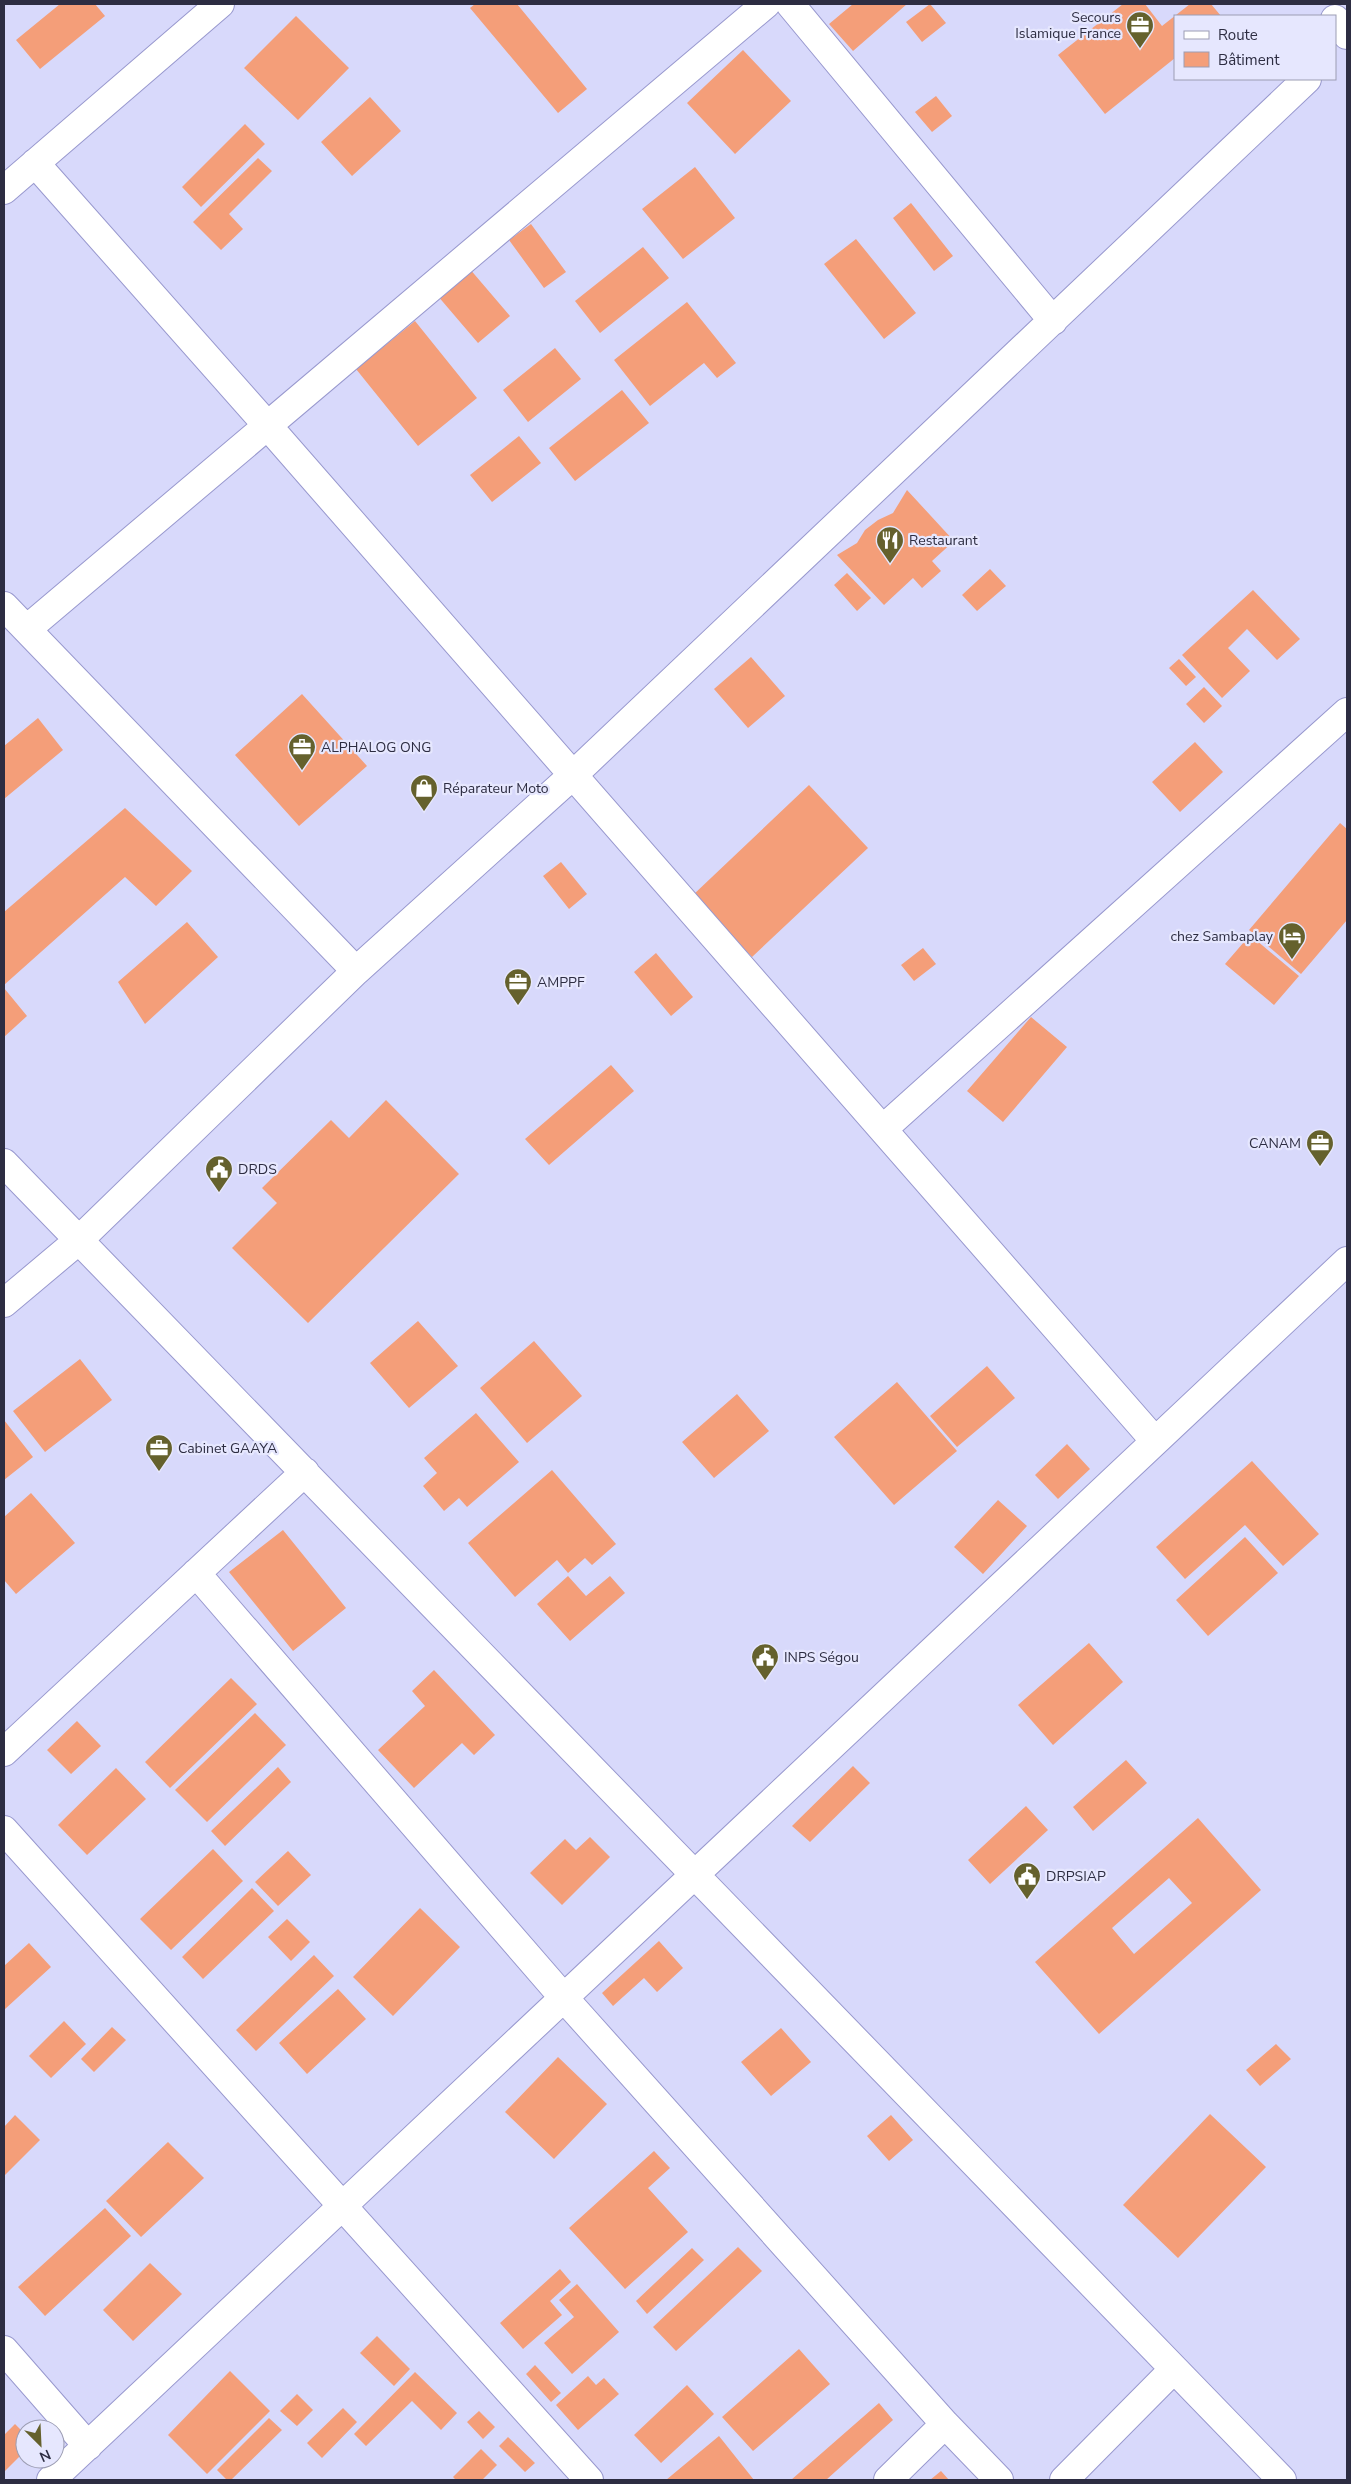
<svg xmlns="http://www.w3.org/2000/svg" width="1351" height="2484" font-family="'Nunito Sans',sans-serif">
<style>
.building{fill:#f49e79;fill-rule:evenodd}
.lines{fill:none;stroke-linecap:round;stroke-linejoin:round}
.street-casing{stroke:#9898ce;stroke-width:30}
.street{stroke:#fff;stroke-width:28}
.labels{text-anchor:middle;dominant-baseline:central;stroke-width:4.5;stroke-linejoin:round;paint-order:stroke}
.poi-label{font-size:14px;fill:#2d2d42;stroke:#e6e7fe;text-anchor:start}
</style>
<rect width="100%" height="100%" fill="#d8d9fb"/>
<!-- building -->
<path class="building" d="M 60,4 L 95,4 L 105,16 L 40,69 L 16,40 Z
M 475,4 L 517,4 L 587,89 L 558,113 L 470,8 Z
M 853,4 L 907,4 L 853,51 L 829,24 Z
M 930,4 L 946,23 L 922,42 L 906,22 Z
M 1123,4 L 1145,4 L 1162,26 L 1190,4 L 1211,4 L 1221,16 L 1175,16 L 1175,58 L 1105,114 L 1058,55 Z
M 296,16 L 349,68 L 298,120 L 244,68 Z
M 743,50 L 791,101 L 735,154 L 687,103 Z
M 936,96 L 952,116 L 932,132 L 915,112 Z
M 370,97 L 401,131 L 352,176 L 321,142 Z
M 245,124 L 265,144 L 201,207 L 182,187 Z
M 258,158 L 272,171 L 229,214 L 243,229 L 221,250 L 193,222 Z
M 695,167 L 735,218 L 683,259 L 642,209 Z
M 911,203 L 953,256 L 934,271 L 893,218 Z
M 531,224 L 566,272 L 544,288 L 509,240 Z
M 856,239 L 916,313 L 884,339 L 824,264 Z
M 643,247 L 669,278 L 600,333 L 575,301 Z
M 469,268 L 510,316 L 478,343 L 437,295 Z
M 687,302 L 736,363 L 717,378 L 704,363 L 650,406 L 614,360 Z
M 415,321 L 477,398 L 418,446 L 356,369 Z
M 555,348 L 581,379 L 528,422 L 503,390 Z
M 622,390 L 649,423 L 575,481 L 549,448 Z
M 519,436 L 541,463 L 492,502 L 470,475 Z
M 907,490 L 954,541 L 932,561 L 941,571 L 922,588 L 913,578 L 884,605 L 837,555 L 857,543 L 865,530 L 878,520 L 893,513 Z
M 990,569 L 1006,586 L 977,611 L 962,595 Z
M 847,573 L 871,598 L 857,611 L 834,585 Z
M 1253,590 L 1300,639 L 1277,660 L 1247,629 L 1228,648 L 1250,671 L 1222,698 L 1182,655 Z
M 751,657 L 785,696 L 748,728 L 714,689 Z
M 1179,659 L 1196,677 L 1186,686 L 1169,668 Z
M 1204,687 L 1222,706 L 1204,723 L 1186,704 Z
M 302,694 L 367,766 L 299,826 L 235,755 Z
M 38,718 L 63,750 L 4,799 L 4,746 Z
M 1195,742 L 1223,772 L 1180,812 L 1152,782 Z
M 809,785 L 868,848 L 752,957 L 693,895 Z
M 125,808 L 192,871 L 156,906 L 125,877 L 4,985 L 4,912 Z
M 1340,823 L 1347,829 L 1347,920 L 1301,974 L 1249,930 Z
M 561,862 L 587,894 L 569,909 L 543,876 Z
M 187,922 L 218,957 L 145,1024 L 118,982 Z
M 1250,935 L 1299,976 L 1274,1005 L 1225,964 Z
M 923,948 L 936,964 L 914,981 L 901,965 Z
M 656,953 L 693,997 L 671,1016 L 634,972 Z
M 4,988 L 27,1016 L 4,1037 Z
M 1031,1017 L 1067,1047 L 1003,1122 L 967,1091 Z
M 611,1065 L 634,1091 L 549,1165 L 525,1139 Z
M 386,1100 L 459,1174 L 308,1323 L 232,1248 L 277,1203 L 262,1188 L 331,1120 L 349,1138 Z
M 418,1321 L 458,1366 L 409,1408 L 370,1363 Z
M 534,1341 L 582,1396 L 527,1443 L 480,1388 Z
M 80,1359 L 112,1400 L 45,1452 L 13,1411 Z
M 987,1366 L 1015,1398 L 957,1447 L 930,1416 Z
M 897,1382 L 957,1451 L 894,1505 L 834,1437 Z
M 737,1394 L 769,1431 L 714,1478 L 682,1442 Z
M 476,1413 L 519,1462 L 467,1507 L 459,1498 L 444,1511 L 423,1486 L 437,1473 L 424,1458 Z
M 4,1420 L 33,1457 L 4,1480 Z
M 1067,1444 L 1090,1469 L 1058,1499 L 1035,1475 Z
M 1252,1461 L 1319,1534 L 1283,1566 L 1245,1525 L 1185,1579 L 1156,1547 Z
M 552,1470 L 616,1544 L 592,1565 L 585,1558 L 568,1573 L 557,1560 L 515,1597 L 468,1543 Z
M 31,1493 L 75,1543 L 16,1594 L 4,1580 L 4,1517 Z
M 998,1500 L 1027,1526 L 983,1574 L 954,1547 Z
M 283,1530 L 346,1608 L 293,1651 L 229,1572 Z
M 1245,1537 L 1278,1573 L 1208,1636 L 1176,1600 Z
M 568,1576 L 586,1596 L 610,1576 L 625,1593 L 570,1641 L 537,1604 Z
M 1089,1643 L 1123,1682 L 1053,1745 L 1018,1705 Z
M 434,1670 L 495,1735 L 474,1755 L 462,1743 L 414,1788 L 378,1750 L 425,1706 L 412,1691 Z
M 231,1678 L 257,1704 L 170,1788 L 145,1762 Z
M 255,1713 L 286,1745 L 207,1822 L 175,1790 Z
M 77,1721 L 101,1746 L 71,1774 L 47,1750 Z
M 1126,1760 L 1147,1783 L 1093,1831 L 1073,1807 Z
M 853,1766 L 870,1783 L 810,1842 L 792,1826 Z
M 278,1767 L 291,1782 L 225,1846 L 211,1831 Z
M 116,1768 L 146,1799 L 87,1855 L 58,1825 Z
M 1026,1806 L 1048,1830 L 990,1884 L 968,1860 Z
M 1198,1818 L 1261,1890 L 1099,2034 L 1035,1962 ZM 1169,1878 L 1192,1903 L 1134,1954 L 1112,1928 Z
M 590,1837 L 610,1857 L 562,1905 L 530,1873 L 565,1839 L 576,1850 Z
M 213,1849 L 243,1881 L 171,1950 L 140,1919 Z
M 288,1851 L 311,1875 L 278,1906 L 255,1882 Z
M 252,1888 L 274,1911 L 203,1979 L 182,1957 Z
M 420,1908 L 460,1947 L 393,2016 L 353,1977 Z
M 287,1919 L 310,1942 L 291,1961 L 268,1937 Z
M 659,1941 L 683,1968 L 657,1992 L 644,1978 L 613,2006 L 602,1993 Z
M 29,1943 L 51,1967 L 4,2010 L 4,1966 Z
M 314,1955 L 334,1976 L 256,2051 L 236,2030 Z
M 338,1989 L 366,2019 L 307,2074 L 279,2043 Z
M 64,2021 L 86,2044 L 51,2078 L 29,2056 Z
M 112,2027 L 126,2040 L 94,2072 L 81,2059 Z
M 781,2028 L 811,2062 L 771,2096 L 741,2062 Z
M 1276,2044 L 1291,2059 L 1260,2086 L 1246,2070 Z
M 558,2057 L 607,2104 L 554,2159 L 505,2112 Z
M 1210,2114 L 1266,2167 L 1178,2258 L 1123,2205 Z
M 15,2115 L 40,2140 L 4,2176 L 4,2127 Z
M 891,2115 L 913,2140 L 889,2161 L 867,2136 Z
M 168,2142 L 204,2178 L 141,2237 L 106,2201 Z
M 654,2151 L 670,2168 L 648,2188 L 688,2232 L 625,2289 L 569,2228 Z
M 105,2208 L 131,2236 L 45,2316 L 18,2287 Z
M 738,2247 L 762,2271 L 676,2351 L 653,2327 Z
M 692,2248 L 704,2260 L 647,2314 L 636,2301 Z
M 150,2263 L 182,2294 L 133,2341 L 103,2310 Z
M 560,2269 L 571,2282 L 550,2301 L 562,2315 L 523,2349 L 500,2323 Z
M 577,2284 L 619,2332 L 572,2374 L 544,2343 L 574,2317 L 559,2300 Z
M 377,2336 L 410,2369 L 394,2386 L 360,2353 Z
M 799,2349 L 830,2384 L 753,2451 L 722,2417 Z
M 535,2365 L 561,2393 L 551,2402 L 526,2374 Z
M 230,2371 L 270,2411 L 207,2474 L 168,2435 Z
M 415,2372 L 457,2413 L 441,2430 L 412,2401 L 366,2446 L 354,2434 Z
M 588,2376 L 596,2385 L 604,2378 L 619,2394 L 578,2430 L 556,2405 Z
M 687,2385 L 714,2414 L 661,2463 L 634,2435 Z
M 297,2394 L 313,2410 L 297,2426 L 280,2411 Z
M 879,2403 L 893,2420 L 826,2480 L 791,2480 Z
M 343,2408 L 357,2422 L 322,2458 L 307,2443 Z
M 479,2411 L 495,2427 L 483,2439 L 467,2422 Z
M 269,2418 L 282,2430 L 231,2480 L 227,2480 L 217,2470 Z
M 15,2424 L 25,2434 L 25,2451 L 4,2472 L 4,2435 Z
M 719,2436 L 754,2480 L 666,2480 Z
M 508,2437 L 535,2463 L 525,2472 L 499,2446 Z
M 481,2449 L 497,2465 L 482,2480 L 456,2480 L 453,2477 Z
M 941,2471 L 949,2480 L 930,2480 Z"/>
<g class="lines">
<!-- street casing -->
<g class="street-casing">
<path id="street" d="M 790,4 L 1053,321
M 1335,19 L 1347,35
M 35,163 L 267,425 L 1155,1441
M 4,190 L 220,4
M 4,606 L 356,971
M 27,629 L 766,4
M 883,1129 L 1347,712
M 4,1163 L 1282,2480
M 4,1303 L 79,1240 L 356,971 L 573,775 L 1307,79
M 196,1573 L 564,1998 L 945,2424 L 999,2480
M 4,1752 L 305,1472
M 4,1830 L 589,2480
M 4,2350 L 88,2446
M 51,2480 L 1347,1261
M 888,2480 L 945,2424
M 1064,2480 L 1174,2369"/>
</g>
<!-- street -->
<use href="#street" class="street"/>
</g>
<!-- icons -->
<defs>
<g id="office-pin" transform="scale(1.4375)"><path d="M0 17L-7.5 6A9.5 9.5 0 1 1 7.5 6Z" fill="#65612d" stroke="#e6e7fe"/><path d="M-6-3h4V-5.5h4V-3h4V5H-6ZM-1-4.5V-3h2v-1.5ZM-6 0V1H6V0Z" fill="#fff"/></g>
<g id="restaurant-pin" transform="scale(1.4375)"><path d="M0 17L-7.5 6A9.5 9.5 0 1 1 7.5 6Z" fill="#65612d" stroke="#e6e7fe"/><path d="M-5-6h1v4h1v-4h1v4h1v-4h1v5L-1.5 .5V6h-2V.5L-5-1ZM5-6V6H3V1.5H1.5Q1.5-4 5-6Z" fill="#fff"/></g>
<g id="shop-pin" transform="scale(1.4375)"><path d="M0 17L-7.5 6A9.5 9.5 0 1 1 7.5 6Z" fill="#65612d" stroke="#e6e7fe"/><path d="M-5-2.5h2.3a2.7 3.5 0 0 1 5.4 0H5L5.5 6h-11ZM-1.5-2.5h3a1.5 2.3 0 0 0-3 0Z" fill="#fff"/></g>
<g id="hotel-pin" transform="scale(1.4375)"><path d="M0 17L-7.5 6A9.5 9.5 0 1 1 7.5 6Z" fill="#65612d" stroke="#e6e7fe"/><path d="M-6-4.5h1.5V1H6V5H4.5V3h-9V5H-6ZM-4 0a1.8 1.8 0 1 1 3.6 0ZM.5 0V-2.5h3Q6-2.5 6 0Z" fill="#fff"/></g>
<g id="civic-pin" transform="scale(1.4375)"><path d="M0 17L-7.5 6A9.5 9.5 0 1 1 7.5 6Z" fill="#65612d" stroke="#e6e7fe"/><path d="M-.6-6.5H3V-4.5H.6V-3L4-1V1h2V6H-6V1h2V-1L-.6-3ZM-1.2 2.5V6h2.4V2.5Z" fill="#fff"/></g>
</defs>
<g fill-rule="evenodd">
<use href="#office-pin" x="1140" y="25"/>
<use href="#restaurant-pin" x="890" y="540"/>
<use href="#office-pin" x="302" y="747"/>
<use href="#shop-pin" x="424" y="788"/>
<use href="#hotel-pin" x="1292" y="936"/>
<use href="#office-pin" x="518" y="982"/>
<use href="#office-pin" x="1320" y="1143"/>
<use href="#civic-pin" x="219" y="1169"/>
<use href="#office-pin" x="159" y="1448"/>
<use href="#civic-pin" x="765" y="1657"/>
<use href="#civic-pin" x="1027" y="1876"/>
</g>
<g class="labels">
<!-- poi labels -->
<g class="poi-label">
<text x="1121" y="17" text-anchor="end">Secours<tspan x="1121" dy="16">Islamique France</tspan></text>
<text x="909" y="540">Restaurant</text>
<text x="321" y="747">ALPHALOG ONG</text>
<text x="443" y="788">Réparateur Moto</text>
<text x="1273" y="936" text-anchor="end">chez Sambaplay</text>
<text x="537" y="982">AMPPF</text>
<text x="1301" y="1143" text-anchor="end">CANAM</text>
<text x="238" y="1169">DRDS</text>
<text x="178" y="1448">Cabinet GAAYA</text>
<text x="784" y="1657">INPS Ségou</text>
<text x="1046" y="1876">DRPSIAP</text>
</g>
</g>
<!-- border -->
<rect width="1351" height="2484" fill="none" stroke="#2d2d42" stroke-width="10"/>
<!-- legend -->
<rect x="1174" y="15" width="162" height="65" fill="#e6e7fe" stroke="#9c9db3"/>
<rect x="1184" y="31" width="25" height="8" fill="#ffffff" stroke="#9c9db3"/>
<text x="1218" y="40" font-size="15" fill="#2d2d42">Route</text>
<rect x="1184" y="52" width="25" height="15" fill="#f49e79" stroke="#9c9db3"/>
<text x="1218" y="65" font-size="15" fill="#2d2d42">Bâtiment</text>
<!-- north arrow -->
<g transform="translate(40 2444) rotate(156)"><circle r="24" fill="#e6e7fe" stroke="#9c9db3"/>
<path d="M0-4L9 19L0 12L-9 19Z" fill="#65612d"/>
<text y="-8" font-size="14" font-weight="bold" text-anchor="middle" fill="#2d2d42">N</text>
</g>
</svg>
